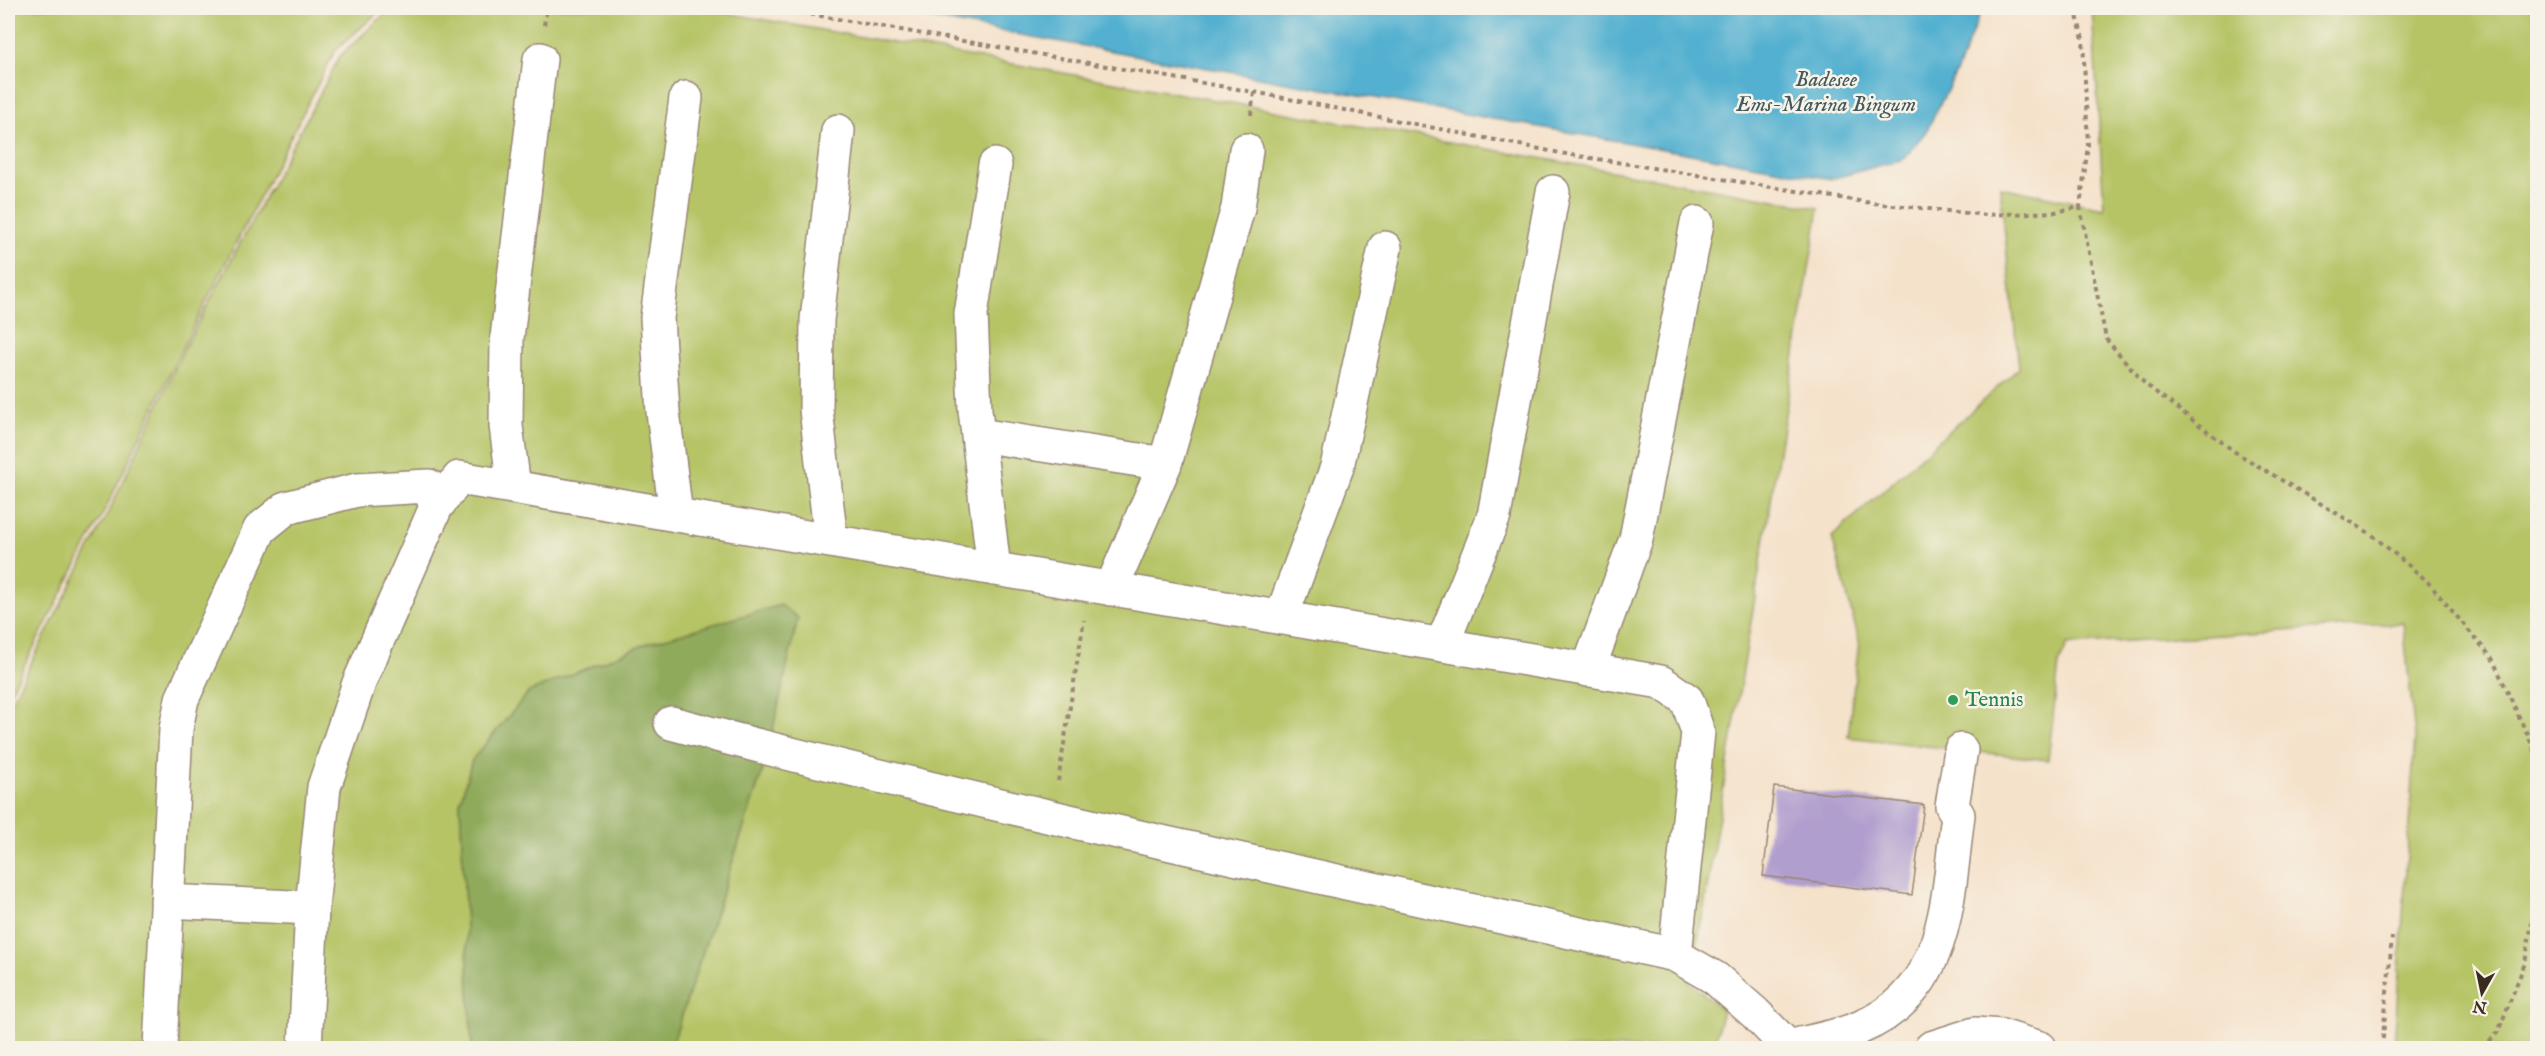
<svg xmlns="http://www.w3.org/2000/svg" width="2545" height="1056" font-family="'IM FELL English',serif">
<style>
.green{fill:#b6c466;stroke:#787742;stroke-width:1.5}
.forest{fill:#90aa5b;stroke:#666a3c;stroke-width:1.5}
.water{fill:#52b0d0;stroke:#466d77;stroke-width:1.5}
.building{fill:#b09ece}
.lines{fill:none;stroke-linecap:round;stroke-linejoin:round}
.minor-casing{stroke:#988674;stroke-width:36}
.path{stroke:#988674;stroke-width:4;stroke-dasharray:4.5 4.5;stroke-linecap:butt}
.minor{stroke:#fff;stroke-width:33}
.leisure-dot{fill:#2e9e5b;stroke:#f7f3e8;stroke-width:2}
.labels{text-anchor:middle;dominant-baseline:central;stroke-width:5;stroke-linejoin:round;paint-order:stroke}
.leisure-label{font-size:21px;fill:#27864d;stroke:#f7f3e8;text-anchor:start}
.water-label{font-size:22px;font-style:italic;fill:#43595c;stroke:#f7f3e8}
</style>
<rect width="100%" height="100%" fill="#f7f3e8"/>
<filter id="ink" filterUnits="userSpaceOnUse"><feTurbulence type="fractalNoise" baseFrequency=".0167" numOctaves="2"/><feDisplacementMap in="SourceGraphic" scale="12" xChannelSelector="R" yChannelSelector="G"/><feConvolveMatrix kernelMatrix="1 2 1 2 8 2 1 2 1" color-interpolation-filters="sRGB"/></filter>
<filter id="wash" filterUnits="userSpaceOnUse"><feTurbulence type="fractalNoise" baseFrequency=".008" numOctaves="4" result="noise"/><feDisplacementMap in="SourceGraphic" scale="24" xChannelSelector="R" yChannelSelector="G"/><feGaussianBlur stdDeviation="1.35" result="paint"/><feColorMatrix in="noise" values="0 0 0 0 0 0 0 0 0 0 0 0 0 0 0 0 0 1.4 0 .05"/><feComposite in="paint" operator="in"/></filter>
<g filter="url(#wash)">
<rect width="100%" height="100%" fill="#f5e2cb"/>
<!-- green -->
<path class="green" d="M 8,8 L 383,8 L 335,51 L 183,346 L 107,506 L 8,697 Z
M 391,8 L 699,8 L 1819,208 L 1703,913 L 1689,982 L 1723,1010 L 1713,1048 L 671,1048 L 766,760 L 781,605 L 648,643 L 529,692 L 472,760 L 460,803 L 472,1048 L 8,1048 L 8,708 L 112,505 L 185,347 L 340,56 Z
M 2092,8 L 2531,8 L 2538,28 L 2537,1048 L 2394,1048 L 2415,736 L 2403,623 L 2067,645 L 2059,664 L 2048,760 L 1848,737 L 1859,641 L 1832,537 L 2019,368 L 2000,187 L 2104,208 Z"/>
<!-- forest -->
<path class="forest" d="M 781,605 L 798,618 L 766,760 L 671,1048 L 472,1048 L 460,803 L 472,760 L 529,692 L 648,643 Z"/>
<!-- water -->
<path class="water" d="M 870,8 L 1982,8 L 1957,71 L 1927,130 L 1904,159 L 1831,179 Z"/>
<g id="blocks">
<!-- building -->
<path class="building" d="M 1774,787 L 1924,805 L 1912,895 L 1763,876 Z"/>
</g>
</g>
<g filter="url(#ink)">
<use href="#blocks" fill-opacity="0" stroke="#988674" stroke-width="1.5"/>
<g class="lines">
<!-- minor casing -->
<g class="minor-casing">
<path id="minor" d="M 979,435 L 1165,464
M 514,487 L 506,426 L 507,338 L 540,59
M 676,515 L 663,412 L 657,318 L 686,98
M 831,541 L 816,409 L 817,320 L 838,131
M 994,569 L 975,410 L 971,314 L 995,165
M 1111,589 L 1165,464 L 1238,208 L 1246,150
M 1281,618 L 1337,467 L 1385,248
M 1442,645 L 1494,516 L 1553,192
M 1588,670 L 1636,539 L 1697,223
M 671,723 C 1003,811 1339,881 1675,955
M 167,901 L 312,908
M 1788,1047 C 1811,1041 1837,1037 1859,1028 C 1950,991 1947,898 1958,815 L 1952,806 L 1961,750
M 160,1048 L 176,729 L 182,699 L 260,529 L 286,508 L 357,490 L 429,486 L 436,507
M 305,1048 L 312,908 L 324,787 L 359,683 L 436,507 L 459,478 L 1661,682 L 1687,700 L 1698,732 L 1675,955 L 1715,978 L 1755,1013 L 1789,1048
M 1931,1048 L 1975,1034 L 2001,1036 L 2040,1048"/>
</g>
<!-- path -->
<path class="path" d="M 775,8 L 1254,92 L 1560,153 L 1865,202 L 1985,215 L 2055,212 L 2080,207 L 2106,339 L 2145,384 L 2235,452 L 2371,534 L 2426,580 L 2492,658 L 2533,747 L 2538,767
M 2075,8 L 2083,39 L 2088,145 L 2080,207
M 544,25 L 547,8
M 1251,115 L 1254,92
M 1058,781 L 1084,620
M 2382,1048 L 2392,937
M 2483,1048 L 2498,1032 L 2525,963 L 2538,886"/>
<!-- minor -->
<use href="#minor" class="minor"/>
</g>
</g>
<!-- markers -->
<circle class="leisure-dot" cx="1953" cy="700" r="6"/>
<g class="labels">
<!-- leisure labels -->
<g class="leisure-label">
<text x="1965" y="700">Tennis</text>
</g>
<!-- water labels -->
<g class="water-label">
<text x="1826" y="80">Badesee<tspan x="1826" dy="25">Ems-Marina Bingum</tspan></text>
</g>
</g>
<!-- margin -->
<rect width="2545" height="1056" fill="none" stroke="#f7f3e8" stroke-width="30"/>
<!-- north arrow -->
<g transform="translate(2482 993) rotate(189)" stroke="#f7f3e8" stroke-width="4.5" paint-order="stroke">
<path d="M0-4.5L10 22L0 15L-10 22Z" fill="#3b2a1e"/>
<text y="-9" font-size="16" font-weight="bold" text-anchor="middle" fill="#3b2a1e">N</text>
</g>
</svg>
